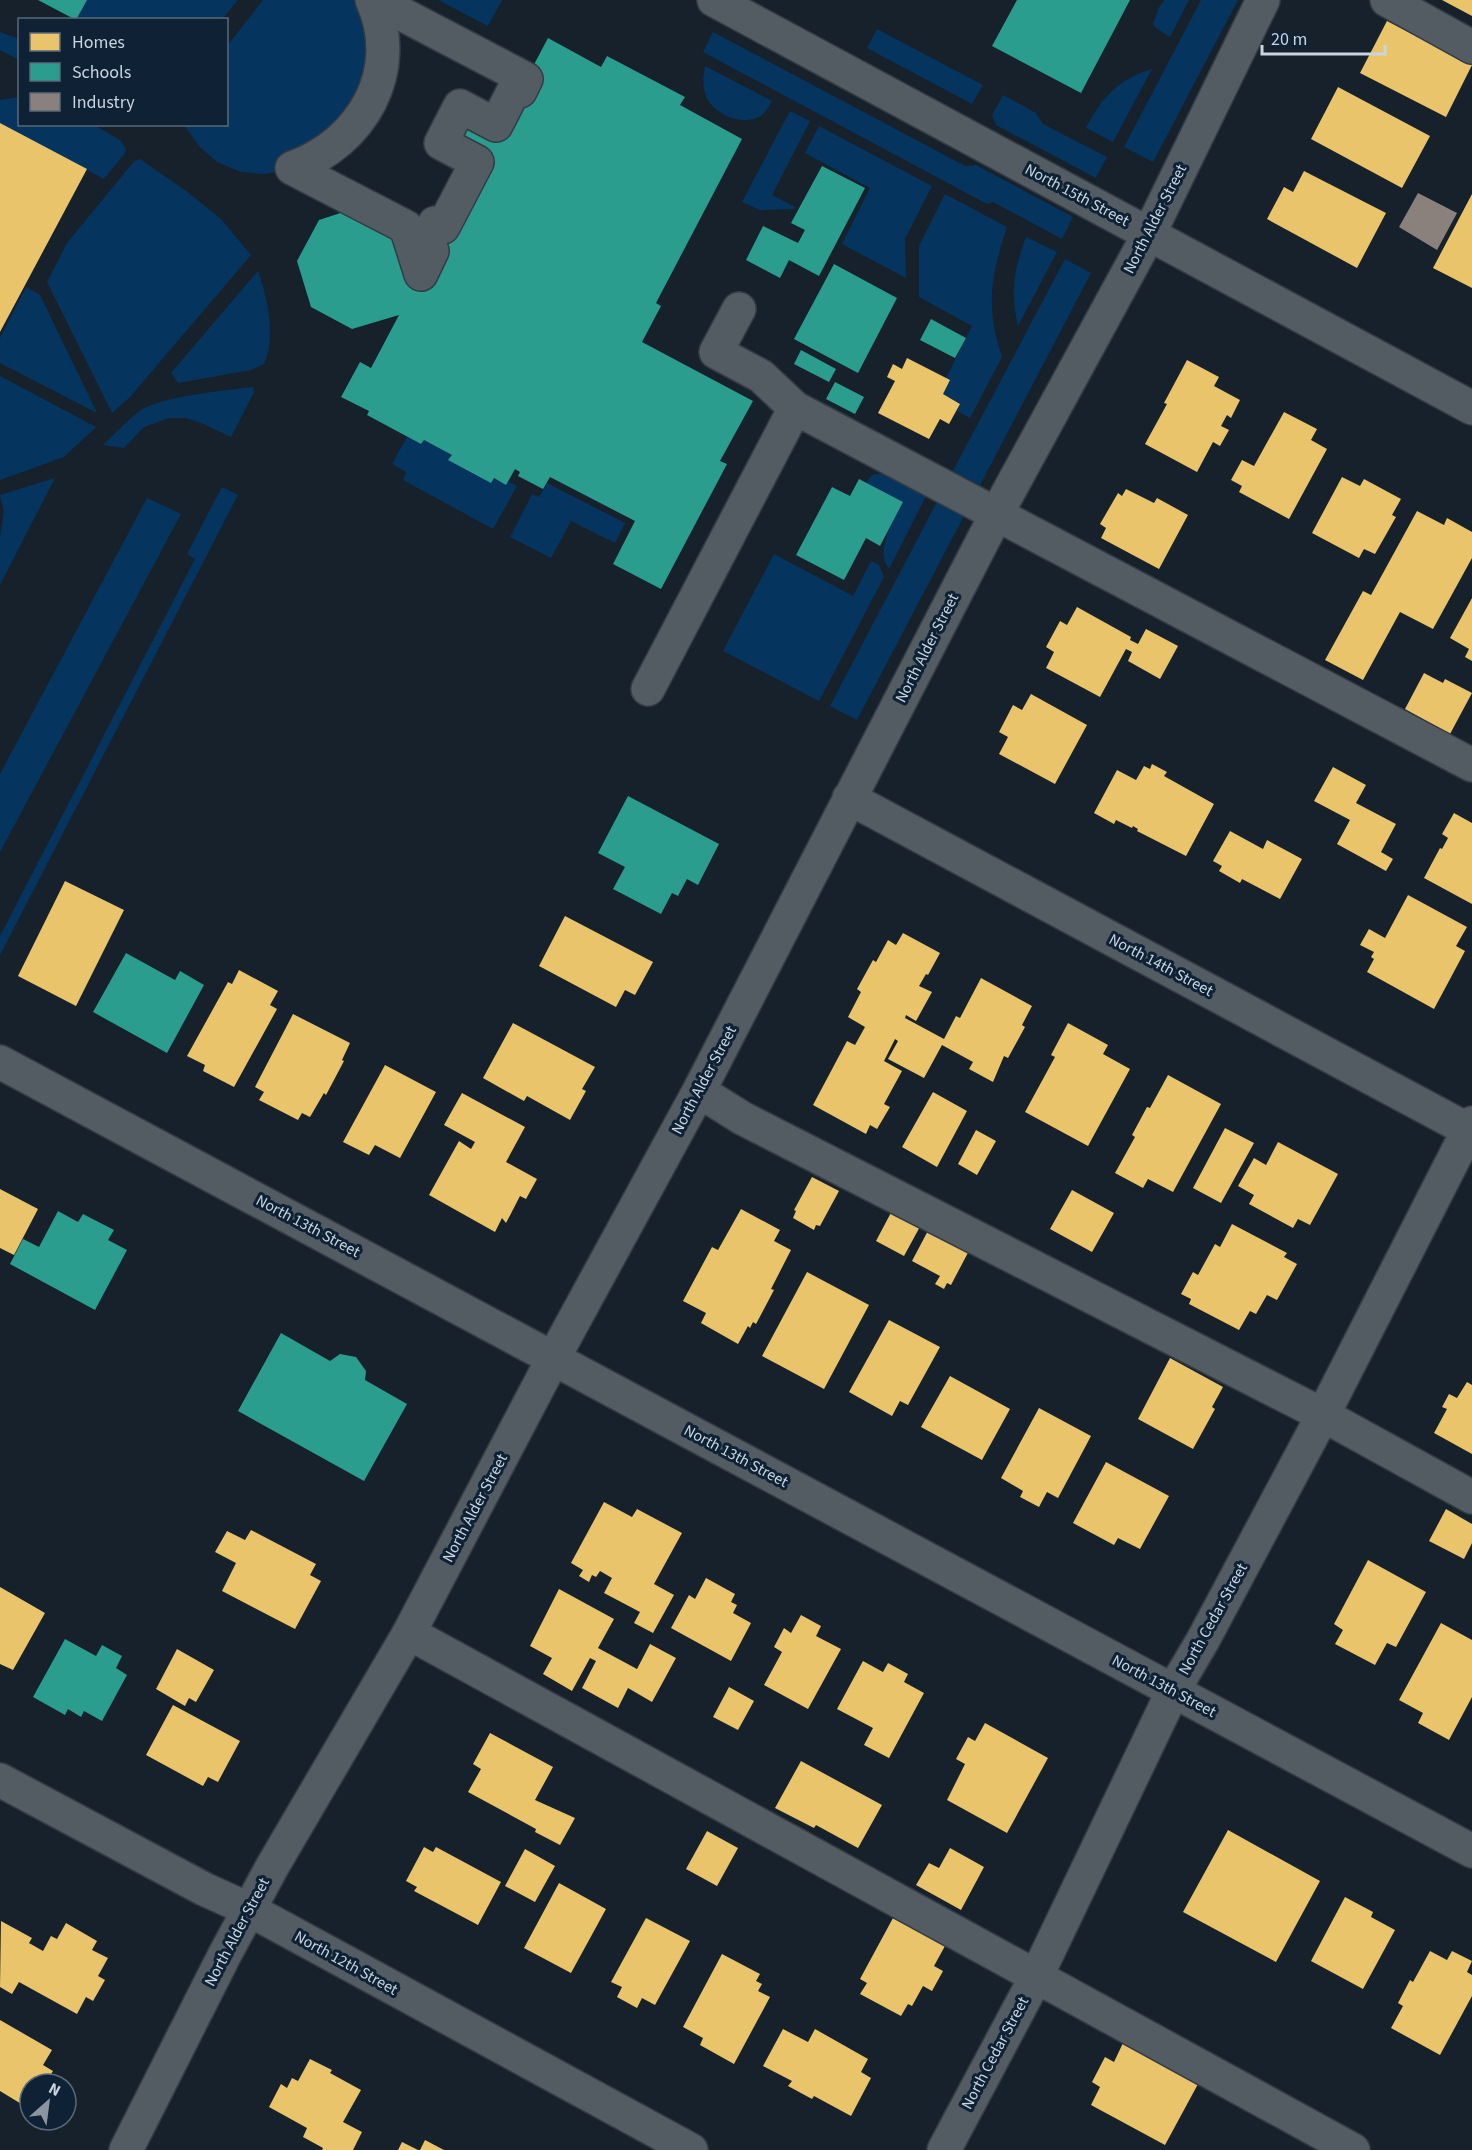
<svg xmlns="http://www.w3.org/2000/svg" width="1472" height="2150" font-family="'Source Sans 3',sans-serif">
<style>
.green{fill:#05345f}
.homes{fill:#e9c46a}
.schools{fill:#2a9d8f}
.industry{fill:#8a817c}
.lines{fill:none;stroke-linecap:round;stroke-linejoin:round}
.minor-casing{stroke:#343b45;stroke-width:36}
.minor{stroke:#535b63;stroke-width:33}
.labels{text-anchor:middle;dominant-baseline:central;stroke-width:6;stroke-linejoin:round;paint-order:stroke}
.street-label{font-size:16px;fill:#c9d4e1;stroke:#0f2134}
</style>
<rect width="100%" height="100%" fill="#17212c"/>
<!-- green -->
<path class="green" d="M 87,0 L 238,0 L 222,19 L 76,20 Z
M 263,0 L 372,0 L 379,80 L 287,170 L 264,174 L 241,172 L 217,162 L 200,147 L 184,125 L 226,124 L 227,46 Z
M 438,0 L 502,0 L 488,26 Z
M 1165,0 L 1189,0 L 1170,37 L 1156,28 L 1153,24 L 1159,7 Z
M 1201,0 L 1238,0 L 1153,162 L 1124,147 Z
M 877,29 L 983,85 L 972,104 L 867,48 Z
M 0,32 L 19,39 L 19,60 L 0,50 Z
M 713,32 L 965,166 L 976,165 L 1073,217 L 1062,239 L 993,202 L 987,204 L 703,52 Z
M 705,66 L 772,101 C 770,104 767,110 764,113 C 749,128 716,117 707,98 C 702,88 703,78 705,66 Z
M 1152,69 L 1113,142 L 1086,128 C 1101,98 1120,78 1152,69 Z
M 1003,95 L 1036,113 L 1043,124 L 1107,157 L 1096,178 L 996,125 L 992,115 Z
M 19,97 L 20,124 L 94,125 L 120,140 L 126,149 L 125,153 L 104,179 L 0,123 L 0,100 Z
M 790,111 L 810,121 L 772,195 L 795,207 L 794,209 L 760,210 L 742,202 Z
M 819,126 L 932,186 L 905,239 L 906,278 L 842,244 L 870,188 L 805,153 Z
M 140,159 L 186,191 L 221,219 L 251,255 L 130,397 L 112,413 L 47,282 L 67,243 L 131,165 L 135,161 Z
M 945,194 L 1007,227 C 991,276 985,307 1002,357 L 970,418 L 957,411 L 960,403 L 943,394 L 950,381 L 946,378 L 972,326 L 919,297 L 919,246 Z
M 1026,237 L 1057,252 L 1018,326 C 1010,291 1014,270 1026,237 Z
M 1065,259 L 1091,273 L 980,485 L 953,471 Z
M 258,271 C 268,300 276,335 264,364 L 251,370 L 178,383 L 171,373 Z
M 26,287 L 40,295 L 97,413 L 0,363 L 0,338 Z
M 0,376 L 96,427 L 64,457 L 0,480 Z
M 251,387 L 253,387 L 254,392 L 231,437 L 204,424 L 186,418 L 169,418 L 144,427 L 124,448 L 103,445 C 115,434 127,420 141,410 C 163,396 224,391 251,387 Z
M 407,437 L 421,444 L 424,440 L 452,455 L 449,460 L 506,484 L 508,481 L 517,486 L 493,529 L 403,480 L 406,472 L 392,464 Z
M 876,474 L 884,474 L 928,492 L 889,569 C 874,550 894,520 903,502 L 866,483 L 871,476 Z
M 55,478 L 0,585 L 0,537 L 4,511 L 0,495 Z
M 547,483 L 625,523 L 615,543 L 571,521 L 551,558 L 510,537 L 532,494 L 539,497 Z
M 222,487 L 238,495 L 0,955 L 0,936 L 195,559 L 187,554 Z
M 147,498 L 181,514 L 0,852 L 0,774 Z
M 939,498 L 966,512 L 857,720 L 830,706 Z
M 774,554 L 853,596 L 871,561 L 879,565 L 884,577 L 819,701 L 723,651 Z"/>
<!-- homes -->
<path class="homes" d="M 1442,0 L 1472,0 L 1472,16 Z
M 1387,21 L 1472,65 L 1446,117 L 1360,73 Z
M 1338,87 L 1430,136 L 1402,188 L 1311,139 Z
M 0,123 L 87,169 L 0,332 Z
M 1304,171 L 1386,213 L 1357,268 L 1267,219 L 1284,187 L 1293,192 Z
M 1472,194 L 1472,288 L 1433,268 Z
M 907,358 L 950,380 L 943,394 L 960,404 L 949,424 L 940,419 L 929,439 L 878,413 L 895,381 L 887,377 L 893,364 L 902,369 Z
M 1187,360 L 1219,377 L 1214,386 L 1240,400 L 1231,418 L 1227,415 L 1221,426 L 1229,430 L 1220,446 L 1213,442 L 1197,472 L 1145,444 L 1167,404 L 1164,403 Z
M 1284,412 L 1317,429 L 1311,440 L 1327,449 L 1289,519 L 1239,492 L 1242,486 L 1231,480 L 1242,460 L 1254,466 Z
M 1342,477 L 1360,486 L 1364,479 L 1401,499 L 1392,515 L 1396,517 L 1375,554 L 1364,549 L 1359,558 L 1312,533 Z
M 1126,489 L 1154,503 L 1157,498 L 1188,515 L 1159,569 L 1101,538 L 1106,528 L 1100,524 L 1118,493 L 1122,496 Z
M 1417,511 L 1444,525 L 1447,518 L 1472,532 L 1472,558 L 1433,629 L 1400,612 L 1363,680 L 1325,660 L 1363,591 L 1371,595 Z
M 1472,598 L 1472,661 L 1465,657 L 1469,649 L 1450,638 Z
M 1077,607 L 1131,637 L 1130,640 L 1138,644 L 1146,629 L 1178,646 L 1160,679 L 1128,661 L 1132,652 L 1126,649 L 1100,697 L 1046,668 L 1054,652 L 1046,647 L 1060,621 L 1067,625 Z
M 1424,673 L 1443,683 L 1445,679 L 1472,693 L 1450,734 L 1405,709 Z
M 1031,694 L 1087,725 L 1055,784 L 999,754 L 1008,737 L 999,732 L 1013,705 L 1022,710 Z
M 1152,764 L 1167,772 L 1164,776 L 1214,804 L 1186,856 L 1137,831 L 1138,829 L 1133,826 L 1132,828 L 1116,820 L 1114,824 L 1094,813 L 1117,770 L 1136,780 L 1144,766 L 1150,769 Z
M 1333,767 L 1366,785 L 1356,803 L 1396,824 L 1381,852 L 1393,859 L 1386,871 L 1337,844 L 1350,820 L 1314,801 Z
M 1454,813 L 1472,823 L 1472,904 L 1424,878 L 1440,848 L 1442,849 L 1448,838 L 1442,834 Z
M 1230,831 L 1263,849 L 1267,840 L 1302,859 L 1280,899 L 1242,879 L 1240,883 L 1219,871 L 1222,866 L 1213,861 Z
M 65,881 L 124,910 L 76,1006 L 18,976 Z
M 1408,895 L 1467,927 L 1456,946 L 1465,951 L 1434,1009 L 1367,972 L 1374,959 L 1371,957 L 1374,952 L 1360,945 L 1369,929 L 1385,938 Z
M 565,916 L 653,962 L 635,995 L 625,990 L 616,1007 L 539,966 Z
M 903,933 L 940,953 L 928,975 L 926,974 L 919,986 L 932,992 L 916,1021 L 906,1015 L 905,1018 L 944,1039 L 956,1016 L 960,1018 L 981,978 L 1032,1006 L 1022,1025 L 1025,1027 L 1008,1058 L 1004,1056 L 993,1082 L 969,1069 L 973,1062 L 942,1045 L 924,1078 L 888,1059 L 898,1041 L 895,1039 L 884,1061 L 902,1071 L 884,1104 L 890,1107 L 877,1129 L 870,1125 L 866,1134 L 813,1105 L 847,1041 L 855,1045 L 865,1027 L 848,1017 L 861,992 L 857,989 L 873,960 L 876,962 L 888,940 L 896,945 Z
M 239,970 L 278,991 L 270,1005 L 277,1009 L 234,1087 L 203,1071 L 205,1065 L 187,1056 L 228,982 L 232,984 Z
M 293,1014 L 350,1043 L 342,1060 L 344,1061 L 326,1095 L 324,1093 L 310,1117 L 302,1113 L 298,1120 L 259,1100 L 264,1092 L 255,1087 Z
M 513,1023 L 595,1067 L 582,1089 L 586,1091 L 570,1120 L 527,1096 L 524,1101 L 483,1078 Z
M 1068,1023 L 1108,1045 L 1103,1054 L 1130,1069 L 1088,1146 L 1025,1112 L 1055,1057 L 1051,1055 Z
M 385,1065 L 436,1092 L 400,1158 L 375,1145 L 369,1155 L 343,1142 Z
M 1168,1075 L 1221,1104 L 1173,1192 L 1148,1179 L 1143,1188 L 1115,1173 L 1135,1137 L 1132,1135 L 1147,1107 L 1150,1108 Z
M 933,1092 L 967,1111 L 937,1167 L 902,1147 Z
M 462,1093 L 525,1127 L 506,1162 L 537,1179 L 526,1199 L 520,1196 L 506,1223 L 502,1218 L 495,1232 L 429,1195 L 459,1141 L 471,1149 L 475,1142 L 444,1125 Z
M 1225,1128 L 1254,1143 L 1221,1203 L 1193,1188 Z
M 976,1130 L 996,1141 L 977,1175 L 958,1164 Z
M 1278,1142 L 1338,1174 L 1310,1225 L 1298,1219 L 1293,1228 L 1249,1204 L 1254,1195 L 1238,1186 L 1254,1158 L 1266,1165 Z
M 812,1177 L 839,1191 L 820,1226 L 816,1225 L 814,1230 L 793,1218 L 796,1211 L 794,1210 Z
M 0,1189 L 38,1209 L 14,1255 L 0,1248 Z
M 1072,1190 L 1114,1213 L 1092,1252 L 1050,1229 Z
M 894,1207 L 922,1223 L 904,1256 L 876,1241 Z
M 741,1209 L 780,1230 L 774,1241 L 791,1250 L 771,1289 L 774,1290 L 756,1324 L 753,1322 L 750,1328 L 748,1326 L 738,1344 L 701,1323 L 706,1313 L 683,1301 L 712,1247 L 718,1250 Z
M 1232,1224 L 1287,1253 L 1284,1257 L 1297,1264 L 1277,1300 L 1267,1295 L 1256,1314 L 1250,1311 L 1239,1330 L 1189,1304 L 1191,1299 L 1181,1294 L 1193,1272 L 1198,1275 L 1215,1244 L 1220,1247 Z
M 931,1225 L 971,1247 L 951,1285 L 947,1283 L 944,1289 L 935,1284 L 940,1276 L 912,1261 Z
M 807,1272 L 869,1305 L 824,1389 L 762,1356 Z
M 889,1320 L 940,1347 L 908,1405 L 900,1401 L 892,1416 L 849,1392 Z
M 1170,1358 L 1223,1387 L 1212,1407 L 1215,1409 L 1193,1449 L 1138,1419 Z
M 950,1376 L 1010,1409 L 982,1460 L 921,1427 Z
M 1467,1382 L 1472,1385 L 1472,1454 L 1434,1433 L 1447,1409 L 1442,1407 L 1449,1394 L 1457,1398 Z
M 1039,1408 L 1091,1436 L 1058,1498 L 1047,1492 L 1039,1507 L 1020,1497 L 1023,1491 L 1001,1478 Z
M 1106,1462 L 1169,1496 L 1140,1549 L 1118,1538 L 1114,1545 L 1073,1523 Z
M 604,1502 L 632,1517 L 637,1509 L 682,1533 L 654,1584 L 674,1595 L 653,1633 L 634,1623 L 640,1612 L 604,1593 L 612,1578 L 600,1571 L 596,1577 L 592,1575 L 589,1582 L 579,1576 L 583,1570 L 571,1563 Z
M 1446,1509 L 1472,1524 L 1472,1543 L 1464,1559 L 1429,1541 Z
M 251,1530 L 316,1564 L 310,1575 L 321,1581 L 295,1629 L 222,1591 L 236,1563 L 215,1552 L 227,1531 L 245,1540 Z
M 1368,1560 L 1426,1592 L 1396,1647 L 1387,1643 L 1375,1665 L 1335,1644 L 1343,1630 L 1334,1624 Z
M 706,1578 L 735,1594 L 731,1602 L 737,1605 L 733,1613 L 751,1623 L 731,1661 L 671,1628 L 689,1595 L 695,1599 Z
M 0,1587 L 45,1613 L 13,1670 L 0,1664 Z
M 559,1589 L 614,1619 L 598,1648 L 637,1669 L 650,1644 L 676,1658 L 652,1702 L 628,1688 L 618,1708 L 582,1688 L 596,1661 L 590,1658 L 572,1691 L 543,1674 L 552,1658 L 530,1646 Z
M 801,1615 L 821,1626 L 816,1636 L 841,1649 L 808,1709 L 764,1685 L 782,1652 L 774,1647 L 784,1628 L 791,1633 Z
M 1441,1623 L 1472,1640 L 1472,1697 L 1449,1740 L 1418,1723 L 1423,1713 L 1399,1700 Z
M 177,1649 L 214,1670 L 196,1702 L 189,1698 L 185,1706 L 156,1689 Z
M 863,1661 L 883,1672 L 888,1663 L 908,1674 L 904,1682 L 924,1693 L 889,1758 L 864,1745 L 873,1728 L 837,1709 Z
M 729,1687 L 754,1701 L 738,1730 L 713,1717 Z
M 173,1705 L 240,1741 L 218,1782 L 208,1777 L 203,1786 L 146,1755 Z
M 985,1723 L 1048,1758 L 1007,1833 L 947,1800 L 965,1764 L 956,1759 L 968,1737 L 975,1741 Z
M 490,1733 L 553,1767 L 535,1800 L 575,1818 L 560,1845 L 535,1832 L 536,1829 L 468,1792 L 481,1769 L 473,1764 Z
M 801,1761 L 882,1805 L 858,1848 L 816,1825 L 814,1828 L 775,1808 Z
M 1228,1830 L 1320,1881 L 1276,1962 L 1183,1912 Z
M 707,1831 L 738,1848 L 717,1886 L 686,1869 Z
M 424,1847 L 433,1852 L 436,1847 L 501,1882 L 478,1925 L 414,1891 L 417,1887 L 406,1881 Z
M 950,1848 L 984,1867 L 961,1910 L 916,1885 L 929,1863 L 939,1868 Z
M 525,1849 L 555,1866 L 535,1902 L 505,1886 Z
M 559,1883 L 606,1909 L 571,1973 L 524,1948 Z
M 1345,1897 L 1373,1912 L 1371,1917 L 1395,1930 L 1363,1989 L 1311,1961 Z
M 646,1918 L 690,1941 L 655,2005 L 642,1998 L 637,2008 L 617,1997 L 622,1987 L 611,1982 Z
M 893,1918 L 945,1946 L 934,1966 L 943,1971 L 932,1991 L 923,1986 L 912,2006 L 908,2004 L 901,2016 L 860,1994 L 867,1983 L 860,1979 Z
M 1,1921 L 32,1938 L 29,1943 L 43,1951 L 51,1936 L 57,1939 L 66,1923 L 97,1941 L 92,1950 L 108,1958 L 98,1976 L 105,1980 L 93,2001 L 86,1997 L 77,2014 L 19,1982 L 12,1994 L 0,1987 Z
M 1430,1951 L 1447,1960 L 1452,1951 L 1472,1961 L 1467,1972 L 1472,1975 L 1472,1996 L 1440,2055 L 1391,2028 L 1403,2006 L 1398,2003 L 1410,1980 L 1413,1982 Z
M 722,1954 L 760,1974 L 756,1981 L 762,1984 L 758,1991 L 770,1997 L 734,2064 L 700,2045 L 703,2038 L 683,2027 Z
M 0,2020 L 52,2050 L 43,2065 L 53,2071 L 45,2084 L 30,2084 L 30,2093 L 23,2105 L 0,2091 Z
M 783,2029 L 808,2042 L 815,2029 L 868,2059 L 861,2072 L 871,2078 L 851,2116 L 814,2096 L 812,2099 L 788,2086 L 792,2081 L 763,2066 Z
M 1123,2043 L 1198,2084 L 1165,2145 L 1091,2105 L 1100,2087 L 1092,2082 L 1105,2057 L 1114,2062 Z
M 310,2059 L 332,2070 L 330,2073 L 361,2090 L 343,2122 L 362,2132 L 353,2150 L 322,2150 L 323,2148 L 303,2137 L 307,2128 L 269,2107 L 281,2084 L 287,2088 L 292,2078 L 298,2081 Z
M 425,2140 L 444,2150 L 420,2150 Z
M 402,2142 L 418,2150 L 398,2150 Z"/>
<!-- schools -->
<path class="schools" d="M 38,0 L 87,0 L 76,20 Z
M 1017,0 L 1130,0 L 1081,93 L 992,46 Z
M 548,38 L 601,67 L 607,56 L 685,97 L 680,105 L 742,139 L 656,303 L 661,306 L 642,342 L 753,401 L 720,461 L 727,464 L 661,589 L 613,564 L 635,521 L 550,477 L 543,489 L 518,476 L 520,472 L 515,469 L 506,485 L 494,478 L 491,483 L 448,460 L 452,455 L 424,440 L 421,444 L 367,415 L 369,411 L 341,397 L 360,362 L 371,368 L 399,315 L 352,329 L 311,307 L 297,261 L 319,220 L 365,205 L 385,216 L 421,274 L 477,162 L 441,143 L 460,106 L 496,125 L 520,91 Z
M 822,166 L 865,188 L 819,276 L 789,260 L 780,278 L 746,260 L 763,226 L 798,243 L 805,230 L 791,223 Z
M 834,264 L 897,298 L 858,373 L 794,339 Z
M 931,319 L 966,338 L 955,358 L 920,340 Z
M 801,350 L 836,369 L 829,382 L 794,364 Z
M 835,382 L 864,397 L 855,414 L 826,399 Z
M 859,479 L 903,502 L 880,546 L 866,538 L 844,580 L 796,555 L 832,487 L 850,496 Z
M 628,796 L 719,844 L 698,885 L 687,879 L 678,896 L 672,893 L 661,914 L 613,889 L 625,867 L 598,853 Z
M 126,953 L 175,980 L 180,971 L 204,985 L 167,1053 L 93,1012 Z
M 58,1211 L 78,1222 L 83,1214 L 114,1230 L 108,1240 L 127,1250 L 95,1310 L 10,1264 L 23,1239 L 39,1247 Z
M 281,1333 L 330,1361 L 340,1354 L 356,1357 L 366,1371 L 365,1380 L 407,1404 L 364,1481 L 238,1411 Z
M 65,1639 L 96,1656 L 102,1645 L 122,1656 L 116,1668 L 127,1675 L 102,1721 L 84,1711 L 81,1717 L 68,1709 L 65,1715 L 33,1697 Z"/>
<!-- industry -->
<path class="industry" d="M 1418,193 L 1457,213 L 1437,250 L 1399,227 Z"/>
<g class="lines">
<!-- minor casing -->
<g class="minor-casing">
<path id="minor" d="M 372,0 C 404,71 362,143 292,168 L 406,227 L 421,274 L 432,251 L 423,246 L 435,223 L 443,227 L 477,162 L 441,143 L 460,106 L 496,125 L 515,88 L 520,91 L 526,79 L 375,0
M 714,0 L 1472,408
M 1387,0 L 1472,47
M 739,309 L 716,352 L 761,376 L 795,408 L 1472,765
M 648,689 L 795,408
M 849,798 L 1472,1132
M 0,1062 L 1472,1851
M 699,1091 L 742,1118 L 1323,1415 L 1472,1497
M 409,1633 L 1353,2150
M 0,1780 L 204,1889 L 250,1910 L 691,2150
M 126,2150 L 224,1956 L 272,1867 L 409,1633 L 554,1357 L 699,1091 L 996,515 L 1149,234 L 1263,0
M 944,2150 L 1036,1977 L 1173,1691 L 1203,1640 L 1323,1415 L 1472,1123"/>
</g>
<!-- minor -->
<use href="#minor" class="minor"/>
</g>
<g class="labels">
<!-- street labels -->
<g class="street-label">
<text transform="translate(1077 195) rotate(28)">North 15th Street</text>
<text transform="translate(1155 219) rotate(-63)">North Alder Street</text>
<text transform="translate(927 648) rotate(-63)">North Alder Street</text>
<text transform="translate(1161 965) rotate(28)">North 14th Street</text>
<text transform="translate(704 1080) rotate(-62)">North Alder Street</text>
<text transform="translate(308 1226) rotate(28)">North 13th Street</text>
<text transform="translate(736 1456) rotate(28)">North 13th Street</text>
<text transform="translate(475 1508) rotate(-62)">North Alder Street</text>
<text transform="translate(1213 1619) rotate(-61)">North Cedar Street</text>
<text transform="translate(1164 1686) rotate(28)">North 13th Street</text>
<text transform="translate(237 1932) rotate(-62)">North Alder Street</text>
<text transform="translate(346 1963) rotate(29)">North 12th Street</text>
<text transform="translate(995 2053) rotate(-62)">North Cedar Street</text>
</g>
</g>
<!-- legend -->
<rect x="18" y="18" width="210" height="108" fill="#0f2134" stroke="#596979" stroke-width="1.5"/>
<rect x="30" y="33" width="30" height="18" fill="#e9c46a" stroke="#596979" stroke-width="1.5"/>
<text x="72" y="48" font-size="18" fill="#c9d4e1">Homes</text>
<rect x="30" y="63" width="30" height="18" fill="#2a9d8f" stroke="#596979" stroke-width="1.5"/>
<text x="72" y="78" font-size="18" fill="#c9d4e1">Schools</text>
<rect x="30" y="93" width="30" height="18" fill="#8a817c" stroke="#596979" stroke-width="1.5"/>
<text x="72" y="108" font-size="18" fill="#c9d4e1">Industry</text>
<!-- north arrow -->
<g transform="translate(48 2102) rotate(28)"><circle r="28" fill="#0f2134" stroke="#596979" stroke-width="1.5"/>
<path d="M0-4.5L10 22L0 15L-10 22Z" fill="#8b95a2"/>
<text y="-9" font-size="16" font-weight="bold" text-anchor="middle" fill="#c9d4e1">N</text>
</g>
<!-- scale -->
<path d="M1262 45v9h123v-9" fill="none" stroke="#c9d4e1" stroke-width="3"/>
<text x="1271" y="45" font-size="18" fill="#c9d4e1" stroke="#0f2134" stroke-width="4.5" paint-order="stroke">20 m</text>
</svg>
